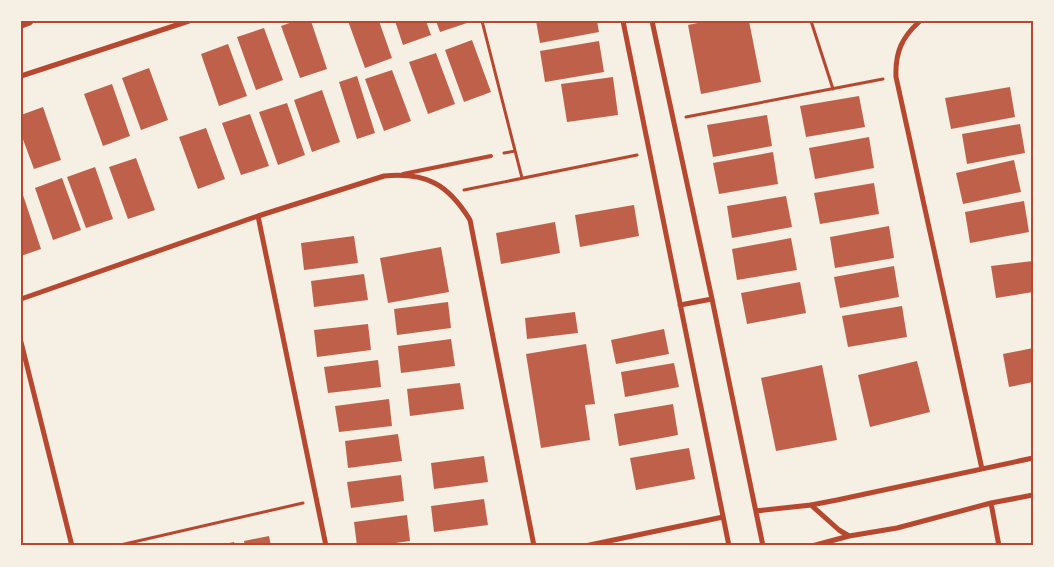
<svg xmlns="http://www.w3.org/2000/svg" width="1054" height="567" font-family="'Source Sans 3',sans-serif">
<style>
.building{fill:#bf614a}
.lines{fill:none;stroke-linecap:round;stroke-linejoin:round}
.path{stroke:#b5482f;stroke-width:3}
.service{stroke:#b5482f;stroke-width:4}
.minor{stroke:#b5482f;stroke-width:5}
.tertiary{stroke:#b5482f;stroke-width:9}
.neatline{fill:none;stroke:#b5482f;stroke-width:2}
</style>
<rect width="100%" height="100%" fill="#f6efe4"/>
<!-- building -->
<path class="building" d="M 295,21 L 311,21 L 327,69 L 300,78 L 281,26 Z
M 348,21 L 379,21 L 392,58 L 365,68 Z
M 395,21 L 426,21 L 431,35 L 403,45 Z
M 436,21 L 467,21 L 467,23 L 440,32 Z
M 536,21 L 597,21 L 599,32 L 540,43 Z
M 707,21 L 749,21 L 761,82 L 701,94 L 688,25 Z
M 264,28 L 283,80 L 256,90 L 237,37 Z
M 472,40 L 491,92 L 464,102 L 445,50 Z
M 599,41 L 604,72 L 545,82 L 540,51 Z
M 228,44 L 247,96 L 219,106 L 201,54 Z
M 436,53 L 455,104 L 428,114 L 409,62 Z
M 149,68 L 168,120 L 141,130 L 122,78 Z
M 392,70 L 411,121 L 384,131 L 365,79 Z
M 357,76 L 375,133 L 357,139 L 339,82 Z
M 613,77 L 618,115 L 567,122 L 561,84 Z
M 112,84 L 130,136 L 103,146 L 84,94 Z
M 1010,87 L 1015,117 L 951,129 L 945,98 Z
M 322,90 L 340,142 L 312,152 L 294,100 Z
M 859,96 L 865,127 L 806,137 L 800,106 Z
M 287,103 L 305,155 L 278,165 L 259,112 Z
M 43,107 L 61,160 L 34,169 L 21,134 L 21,115 Z
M 250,114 L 269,166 L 241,175 L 222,123 Z
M 767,115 L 772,146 L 713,157 L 707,125 Z
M 1020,124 L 1025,153 L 967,164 L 962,134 Z
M 206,128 L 225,179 L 198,189 L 179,137 Z
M 869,137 L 874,168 L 815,179 L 809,148 Z
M 773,152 L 778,184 L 719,194 L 713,163 Z
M 136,158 L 155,210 L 128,219 L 109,167 Z
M 1014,160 L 1021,192 L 963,204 L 956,173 Z
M 95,167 L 113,219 L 86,228 L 67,177 Z
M 62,178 L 81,230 L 53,240 L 35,188 Z
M 874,183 L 879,214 L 820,224 L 814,193 Z
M 23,195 L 41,249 L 21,256 L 21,196 Z
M 786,196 L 792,227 L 732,238 L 727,206 Z
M 1024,201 L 1029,232 L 970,243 L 965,212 Z
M 634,205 L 639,236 L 580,247 L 575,215 Z
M 555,222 L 560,253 L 501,264 L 496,233 Z
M 889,226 L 894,258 L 835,268 L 830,237 Z
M 354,236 L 358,263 L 304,270 L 301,243 Z
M 791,238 L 797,270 L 737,280 L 732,249 Z
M 441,247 L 449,292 L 388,303 L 380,258 Z
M 1033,261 L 1033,292 L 996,298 L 991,266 Z
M 894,266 L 899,297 L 840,308 L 834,277 Z
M 364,274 L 368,300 L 314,307 L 311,281 Z
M 800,282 L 806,313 L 747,324 L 741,293 Z
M 448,302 L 451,328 L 397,335 L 394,309 Z
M 902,306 L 907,337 L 848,347 L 842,316 Z
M 575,312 L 578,333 L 527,339 L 525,318 Z
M 368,324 L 371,350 L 317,357 L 314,330 Z
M 664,329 L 669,354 L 616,364 L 611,340 Z
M 451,339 L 455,366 L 401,373 L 398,346 Z
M 586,344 L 595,404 L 585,405 L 590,440 L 541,448 L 526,354 Z
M 1033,348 L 1033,382 L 1009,387 L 1003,354 Z
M 378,360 L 381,387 L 328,393 L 324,367 Z
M 917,361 L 930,412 L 870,427 L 858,375 Z
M 674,363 L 679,387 L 625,397 L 621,372 Z
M 822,365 L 837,440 L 776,451 L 761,378 Z
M 460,383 L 464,409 L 410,416 L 407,389 Z
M 389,399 L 392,426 L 339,432 L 335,406 Z
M 673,404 L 678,435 L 619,446 L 614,414 Z
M 398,434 L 402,461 L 348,468 L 345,441 Z
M 689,448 L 695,479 L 636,490 L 630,458 Z
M 484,456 L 488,482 L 434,489 L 431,463 Z
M 401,475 L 404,501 L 351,508 L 347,482 Z
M 484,499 L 488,525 L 434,532 L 431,506 Z
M 407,515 L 410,541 L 373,546 L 357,546 L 354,522 Z
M 269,536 L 271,546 L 245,546 L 244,541 Z
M 234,542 L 235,546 L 219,546 L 219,545 Z"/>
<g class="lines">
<!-- path -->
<path class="path" d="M 482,21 L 522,178
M 811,21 L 833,89
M 686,117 L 883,79
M 504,153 L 515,151
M 464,190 L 637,155
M 116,546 L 303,503"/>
<!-- service -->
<path class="service" d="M 403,174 L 491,156"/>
<!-- minor -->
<path class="minor" d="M 623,21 L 729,546
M 652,21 L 712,299 L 763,546
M 920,21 C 902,37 895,52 896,77 L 982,469
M 21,76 L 189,21
M 258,216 L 326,546
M 21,299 L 258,216 L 384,176 C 426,172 448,184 470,220 L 534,546
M 680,305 L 712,299
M 21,342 L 72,546
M 991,503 L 999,546
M 811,505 L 839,530 L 849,536 L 897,528 L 991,503 L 1033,495
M 756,511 L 811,505 L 837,500 L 1033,458
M 585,546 L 723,517
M 812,546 L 849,536"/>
<!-- tertiary -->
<path class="tertiary" d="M 21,24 L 29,21"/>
</g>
<!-- border -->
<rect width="1054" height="567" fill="none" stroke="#f6efe4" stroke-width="45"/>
<rect x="22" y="22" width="1010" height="522" class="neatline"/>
</svg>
